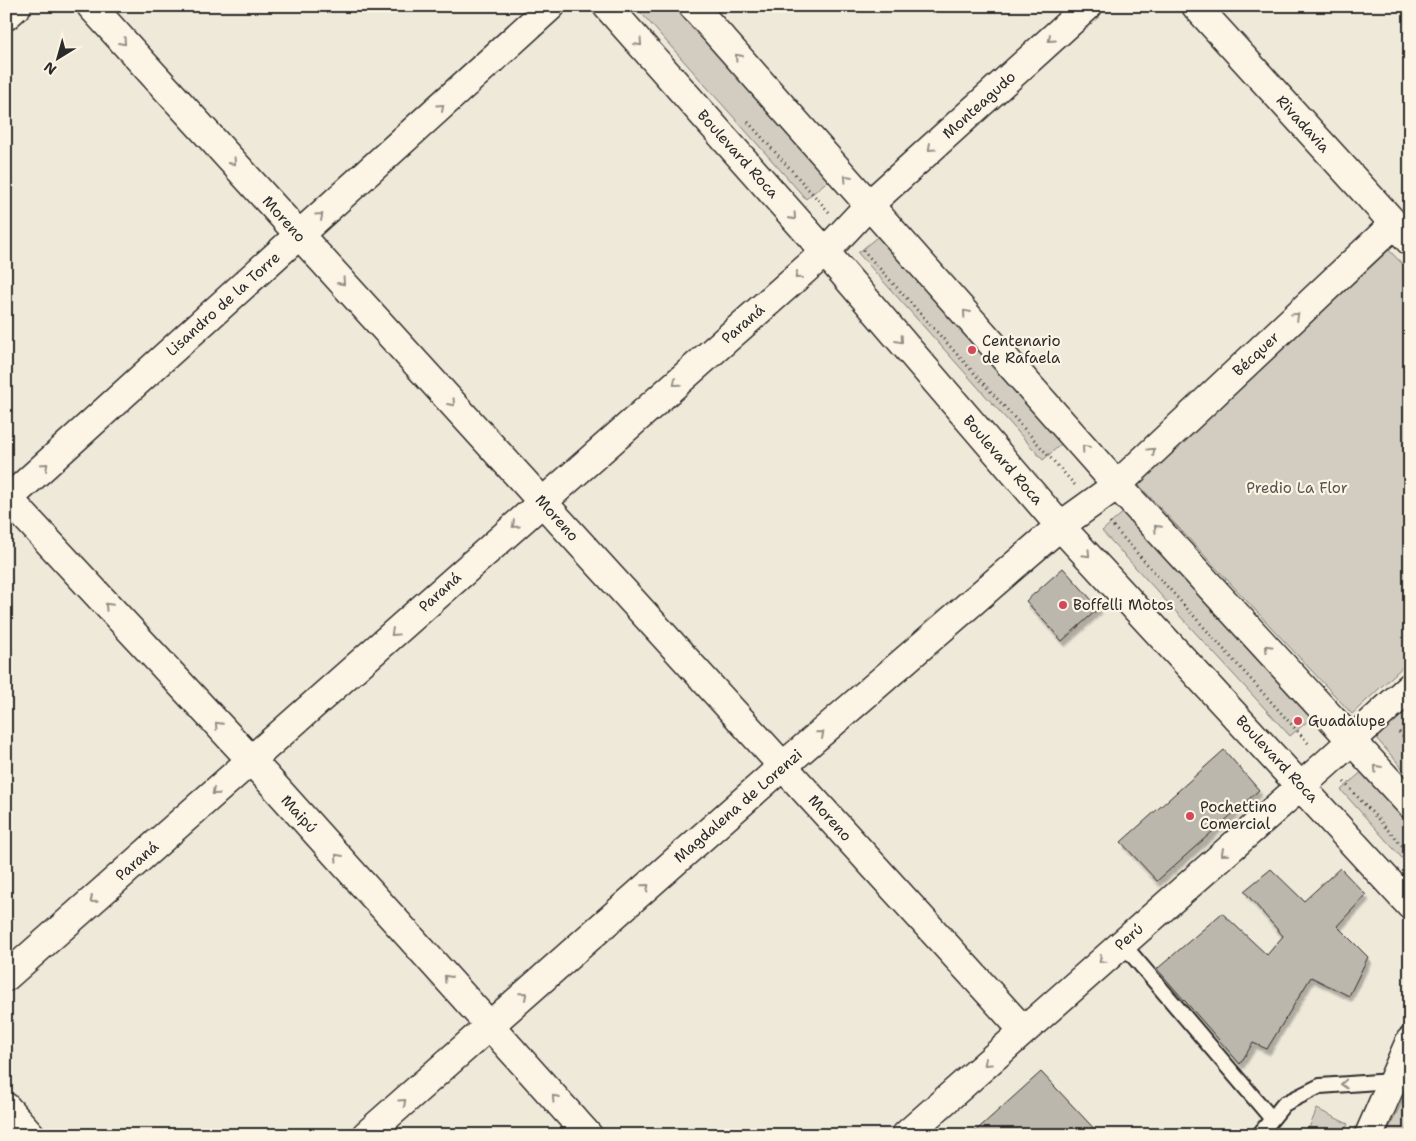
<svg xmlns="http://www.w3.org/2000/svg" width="1416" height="1141" font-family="'Shantell Sans',sans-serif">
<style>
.green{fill:#d2cdc0;stroke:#7e7c76}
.building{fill:#bcb7ac;stroke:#2b2b2b;filter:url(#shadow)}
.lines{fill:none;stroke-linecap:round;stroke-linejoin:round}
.service-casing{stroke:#2b2b2b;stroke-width:18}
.minor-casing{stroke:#2b2b2b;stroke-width:31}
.primary-casing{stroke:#2b2b2b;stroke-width:31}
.path{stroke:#2b2b2b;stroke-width:3;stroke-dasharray:1 4;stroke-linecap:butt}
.service{stroke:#fcf5e5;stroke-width:14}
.minor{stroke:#fcf5e5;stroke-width:28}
.primary{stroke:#fcf5e5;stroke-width:28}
.oneway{stroke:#949088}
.poi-dot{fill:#d1495b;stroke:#fcf5e5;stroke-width:2}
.labels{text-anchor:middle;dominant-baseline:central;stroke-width:4.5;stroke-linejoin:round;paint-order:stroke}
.street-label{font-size:15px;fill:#2b2b2b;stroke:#fcf5e5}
.poi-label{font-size:15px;fill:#2b2b2b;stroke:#fcf5e5;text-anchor:start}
.park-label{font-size:15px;fill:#555450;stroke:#fcf5e5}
</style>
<defs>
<filter id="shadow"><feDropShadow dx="3" dy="5.5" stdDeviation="1" flood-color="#0004"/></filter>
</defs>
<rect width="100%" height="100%" fill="#efe9da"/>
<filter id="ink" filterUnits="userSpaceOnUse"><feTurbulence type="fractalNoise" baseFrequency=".02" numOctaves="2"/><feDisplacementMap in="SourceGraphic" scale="10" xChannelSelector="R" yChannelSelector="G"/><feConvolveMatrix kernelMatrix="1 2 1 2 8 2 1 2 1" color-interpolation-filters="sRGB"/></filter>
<g filter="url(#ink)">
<!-- green -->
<path class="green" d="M 635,6 L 678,6 L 831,178 L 806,199 Z
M 883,232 L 1067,439 L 1043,460 L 858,253 Z
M 1389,250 L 1410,272 L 1410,660 L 1352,714 L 1137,483 Z
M 1126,510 L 1315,715 L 1290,736 L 1102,531 Z
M 1410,692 L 1410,777 L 1377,739 L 1383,717 Z
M 1365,769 L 1410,819 L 1410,867 L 1341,790 Z
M 1410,1085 L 1410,1122 L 1404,1135 L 1386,1135 Z
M 1317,1109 L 1348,1124 L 1342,1135 L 1306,1135 Z"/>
<!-- building -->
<path class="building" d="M 1063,568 L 1099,608 L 1062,641 L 1026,601 Z
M 1224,750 L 1259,790 L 1157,881 L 1121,842 Z
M 1340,868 L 1366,895 L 1337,926 L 1368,957 L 1349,996 L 1311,977 L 1267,1049 L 1253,1043 L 1240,1064 L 1157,969 L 1222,913 L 1267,955 L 1283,936 L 1244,891 L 1271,869 L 1304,901 Z
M 1041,1072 L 1100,1135 L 971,1135 Z"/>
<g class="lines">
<!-- service casing -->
<g class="service-casing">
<path id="service" d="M 1122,943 L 1272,1119
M 1259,1135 L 1284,1104 L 1320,1086 L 1392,1081"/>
</g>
<!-- minor casing -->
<g class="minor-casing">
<path id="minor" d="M 91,6 L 1023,1030
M 1196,6 L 1410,241
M 6,16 L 17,6
M 6,496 L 251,760 L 588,1135
M 6,501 L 551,6
M 6,977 L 825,252 L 870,204 L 1088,6
M 6,1107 L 31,1135
M 366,1135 L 783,766 L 1060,526 L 1117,485 L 1394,224
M 906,1135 L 1327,763 L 1410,687"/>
</g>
<!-- primary casing -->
<g class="primary-casing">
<path id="primary" d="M 607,6 L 825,252 L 1060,526 L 1410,905
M 693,6 L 1117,485 L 1410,804
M 1369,1135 L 1410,1041"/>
</g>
<!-- path -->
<path class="path" d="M 748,122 L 829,212
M 863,250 L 1075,485
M 1110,523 L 1310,745
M 1399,732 L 1410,744
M 1344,782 L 1410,854"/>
<!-- service -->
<use href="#service" class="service"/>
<!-- minor -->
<use href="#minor" class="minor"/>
<!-- primary -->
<use href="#primary" class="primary"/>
</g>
<!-- one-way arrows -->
<defs><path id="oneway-chevron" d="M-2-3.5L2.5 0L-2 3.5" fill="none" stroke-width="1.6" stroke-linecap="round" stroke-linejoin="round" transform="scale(1.25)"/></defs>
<g class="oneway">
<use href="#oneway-chevron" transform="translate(1051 39) rotate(138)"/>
<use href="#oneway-chevron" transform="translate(123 42) rotate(48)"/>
<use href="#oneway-chevron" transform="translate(639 43) rotate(48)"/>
<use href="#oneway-chevron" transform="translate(738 57) rotate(-132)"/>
<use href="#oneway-chevron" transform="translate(441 107) rotate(-42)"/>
<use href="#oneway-chevron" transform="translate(931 148) rotate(138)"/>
<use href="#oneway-chevron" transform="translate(233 162) rotate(48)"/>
<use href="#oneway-chevron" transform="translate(847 178) rotate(-132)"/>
<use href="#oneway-chevron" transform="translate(320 216) rotate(-42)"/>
<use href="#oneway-chevron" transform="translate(793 217) rotate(48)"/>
<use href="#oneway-chevron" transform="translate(798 276) rotate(139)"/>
<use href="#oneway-chevron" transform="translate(342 282) rotate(48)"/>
<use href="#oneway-chevron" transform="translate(966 313) rotate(-131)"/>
<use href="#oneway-chevron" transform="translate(1296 316) rotate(-43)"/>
<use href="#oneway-chevron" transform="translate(900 340) rotate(49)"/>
<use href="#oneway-chevron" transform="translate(676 383) rotate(139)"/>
<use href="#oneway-chevron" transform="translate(452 403) rotate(48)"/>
<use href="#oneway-chevron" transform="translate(1085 448) rotate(-131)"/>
<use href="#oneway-chevron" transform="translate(1152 451) rotate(-43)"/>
<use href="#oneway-chevron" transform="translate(45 466) rotate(-42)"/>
<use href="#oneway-chevron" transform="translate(515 525) rotate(138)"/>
<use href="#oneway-chevron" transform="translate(1157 528) rotate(-133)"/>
<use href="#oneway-chevron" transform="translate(1087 554) rotate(47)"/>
<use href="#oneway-chevron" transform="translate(108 606) rotate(-133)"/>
<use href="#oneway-chevron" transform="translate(394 633) rotate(138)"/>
<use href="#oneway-chevron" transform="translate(1268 648) rotate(-133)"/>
<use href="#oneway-chevron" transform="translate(218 725) rotate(-133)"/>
<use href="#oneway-chevron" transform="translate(821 734) rotate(-41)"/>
<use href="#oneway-chevron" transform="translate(1377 768) rotate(-132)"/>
<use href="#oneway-chevron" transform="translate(215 792) rotate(139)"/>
<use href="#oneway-chevron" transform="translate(1224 853) rotate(139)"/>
<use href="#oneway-chevron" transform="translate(338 857) rotate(-132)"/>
<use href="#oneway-chevron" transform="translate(646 887) rotate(-41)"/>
<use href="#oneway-chevron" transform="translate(93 900) rotate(139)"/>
<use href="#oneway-chevron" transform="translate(1102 960) rotate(139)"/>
<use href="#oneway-chevron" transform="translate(447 978) rotate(-132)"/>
<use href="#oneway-chevron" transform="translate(524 995) rotate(-41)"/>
<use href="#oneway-chevron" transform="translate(987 1063) rotate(138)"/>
<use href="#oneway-chevron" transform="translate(1344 1084) rotate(177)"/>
<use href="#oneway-chevron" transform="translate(555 1098) rotate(-132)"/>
<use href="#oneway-chevron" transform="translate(403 1102) rotate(-42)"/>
</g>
</g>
<!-- markers -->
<g class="poi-dot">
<circle cx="972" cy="350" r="5"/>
<circle cx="1063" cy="605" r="5"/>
<circle cx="1298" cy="721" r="5"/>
<circle cx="1190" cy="816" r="5"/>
</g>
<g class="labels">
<!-- street labels -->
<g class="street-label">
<text transform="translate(979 105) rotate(-42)">Monteagudo</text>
<text transform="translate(1303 124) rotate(48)">Rivadavia</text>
<text transform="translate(738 154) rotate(48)">Boulevard Roca</text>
<text transform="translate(284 219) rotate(48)">Moreno</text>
<text transform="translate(223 304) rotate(-42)">Lisandro de la Torre</text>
<text transform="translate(743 324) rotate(-41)">Paraná</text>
<text transform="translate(1256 354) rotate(-43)">Bécquer</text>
<text transform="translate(1003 460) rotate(49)">Boulevard Roca</text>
<text transform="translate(557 518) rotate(48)">Moreno</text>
<text transform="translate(440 592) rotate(-42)">Paraná</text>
<text transform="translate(1277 759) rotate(47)">Boulevard Roca</text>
<text transform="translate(738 806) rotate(-41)">Magdalena de Lorenzi</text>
<text transform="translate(299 814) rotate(48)">Maipú</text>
<text transform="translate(830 818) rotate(48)">Moreno</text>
<text transform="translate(137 861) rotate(-41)">Paraná</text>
<text transform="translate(1129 937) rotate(-41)">Perú</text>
</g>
<!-- poi labels -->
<g class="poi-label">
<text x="982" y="341">Centenario<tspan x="982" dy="17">de Rafaela</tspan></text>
<text x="1073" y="605">Boffelli Motos</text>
<text x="1308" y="721">Guadalupe</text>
<text x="1200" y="807">Pochettino<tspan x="1200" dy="17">Comercial</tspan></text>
</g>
<!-- park labels -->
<g class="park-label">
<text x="1297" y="488">Predio La Flor</text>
</g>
</g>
<!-- margin -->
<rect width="1416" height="1141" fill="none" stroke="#fcf5e5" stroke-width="25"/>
<rect x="12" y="12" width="1391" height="1116" fill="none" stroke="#2b2b2b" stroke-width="2" filter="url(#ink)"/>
<!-- north arrow -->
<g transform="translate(58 58) rotate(217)" stroke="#fcf5e5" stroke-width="4" paint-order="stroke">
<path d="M0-4L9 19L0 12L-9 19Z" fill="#2b2b2b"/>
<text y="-8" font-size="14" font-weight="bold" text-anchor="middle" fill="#2b2b2b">N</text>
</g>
</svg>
